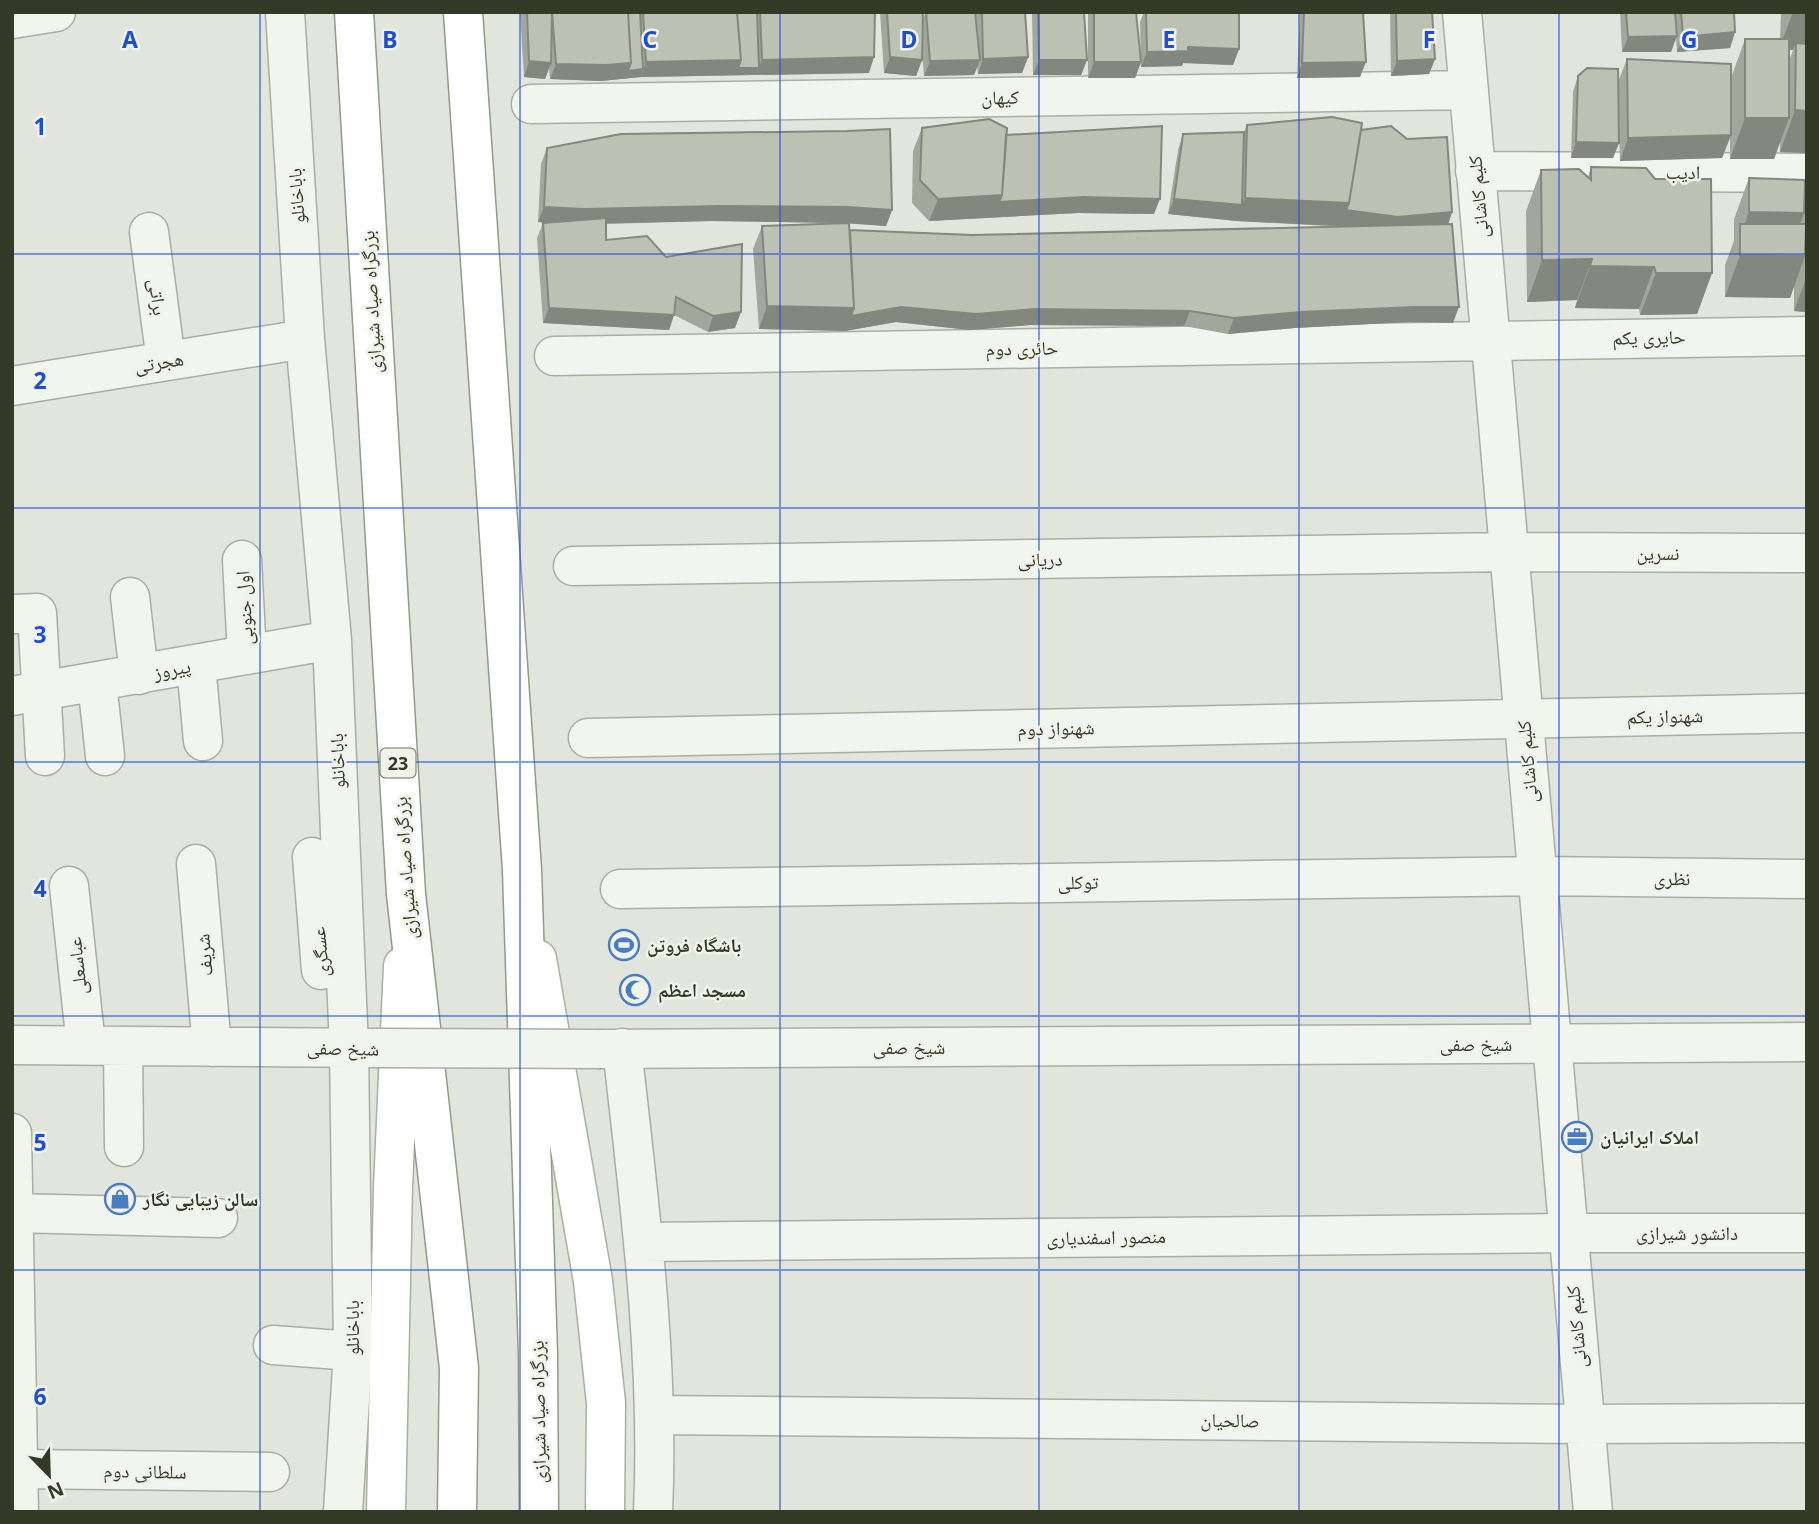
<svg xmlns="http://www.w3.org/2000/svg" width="1819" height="1524" font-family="'Noto Sans','Noto Naskh Arabic',sans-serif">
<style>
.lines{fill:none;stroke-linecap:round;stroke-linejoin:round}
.minor-casing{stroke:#aaaea2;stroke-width:41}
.major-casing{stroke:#a9b09c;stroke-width:41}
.highway-casing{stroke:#939a85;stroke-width:41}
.minor{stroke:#f2f4ee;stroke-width:38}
.major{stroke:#fff;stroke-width:38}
.highway{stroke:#fff;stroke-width:38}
.minor-bridge-casing{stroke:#aaaea2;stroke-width:41;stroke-linecap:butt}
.minor-bridge{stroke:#f2f4ee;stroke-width:38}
.wall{fill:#a3a69b;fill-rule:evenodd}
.shaded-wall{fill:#84877e}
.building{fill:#bdc1b4;stroke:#84877e;stroke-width:2}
.grid{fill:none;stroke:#1d4ed8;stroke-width:2;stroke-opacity:0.55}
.labels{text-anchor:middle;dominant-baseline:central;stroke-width:5;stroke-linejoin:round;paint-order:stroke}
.shield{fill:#f1f3eb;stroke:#6c7262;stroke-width:2}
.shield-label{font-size:18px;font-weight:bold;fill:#333a27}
.street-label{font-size:19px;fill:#333a27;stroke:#f1f3eb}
.poi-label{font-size:19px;font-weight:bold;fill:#333a27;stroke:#f1f3eb;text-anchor:start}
.grid-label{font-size:23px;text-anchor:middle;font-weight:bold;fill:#1d4ed8;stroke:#f1f3eb;stroke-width:5;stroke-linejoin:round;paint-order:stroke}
</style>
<rect width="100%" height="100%" fill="#e2e5dc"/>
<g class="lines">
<!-- minor casing -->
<g class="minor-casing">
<path id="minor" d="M 285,12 L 305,339 L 332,640 L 349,1048 L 353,1351 L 343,1512
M 1462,12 L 1593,1512
M 12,19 L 56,12
M 531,104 L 1469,90
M 1475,171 L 1807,173
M 149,232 L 166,361
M 554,356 L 1807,336
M 12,386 L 305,339
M 242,560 L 247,655
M 573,566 L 1508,552 L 1807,553
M 130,597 L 139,675
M 16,614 L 37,613 L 45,756
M 196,665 L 203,741
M 97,682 L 105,756
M 12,696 L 332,640
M 588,738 L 1807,713
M 312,857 L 321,970
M 196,864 L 212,1047
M 69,886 L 86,1045
M 620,889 L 1536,876 L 1807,879
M 12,1045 L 374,1048
M 123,1046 L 124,1147
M 622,1048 C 639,1200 660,1359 653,1512
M 602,1049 L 1807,1042
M 12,1133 L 19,1512
M 14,1213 L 218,1218
M 643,1242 L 1568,1233 L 1807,1233
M 273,1345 L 353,1351
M 654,1415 L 1585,1424 L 1807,1423
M 19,1469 L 270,1472"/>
</g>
<!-- major casing -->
<g class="major-casing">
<path id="major" d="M 537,959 L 593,1281 L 606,1403 L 605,1512
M 386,1512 L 393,1187 L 403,966"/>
</g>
<!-- highway casing -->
<g class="highway-casing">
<path id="highway" d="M 354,12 L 406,894 L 459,1368 L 457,1512
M 463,12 L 522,870 L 538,1354 L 539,1512"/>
</g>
<!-- minor -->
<use href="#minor" class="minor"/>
<!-- major -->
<use href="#major" class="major"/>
<!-- highway -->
<use href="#highway" class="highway"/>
<!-- minor-bridge casing -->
<g class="minor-bridge-casing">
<path id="minor-bridge" d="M 376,1048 L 602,1049"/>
</g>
<!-- minor-bridge -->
<use href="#minor-bridge" class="minor-bridge"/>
</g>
<!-- wall -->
<path class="wall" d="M 520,12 L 875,12 L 869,73 L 641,77 L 601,81 L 550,79 L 549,68 L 545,79 L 524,77 Z
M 880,12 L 923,12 L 923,19 L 926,12 L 976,22 L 976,12 L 1025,12 L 1028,57 L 1022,73 L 978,74 L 977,66 L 974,75 L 924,76 L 922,52 L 922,60 L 916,76 L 884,73 Z
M 1032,12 L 1084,12 L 1087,60 L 1081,75 L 1033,75 Z
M 1088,12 L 1136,12 L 1141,62 L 1135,78 L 1088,78 Z
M 1144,12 L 1239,12 L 1239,49 L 1233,65 L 1183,63 L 1182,66 L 1141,67 L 1140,22 Z
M 1300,12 L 1363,12 L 1360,77 L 1297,78 Z
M 1390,12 L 1432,12 L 1435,59 L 1429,74 L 1391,76 Z
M 1620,12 L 1734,12 L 1735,32 L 1730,48 L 1677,52 L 1676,37 L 1671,52 L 1622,52 Z
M 1781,12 L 1807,12 L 1807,153 L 1780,152 L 1780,141 L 1774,159 L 1730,159 L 1730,138 L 1722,158 L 1620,161 L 1618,82 L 1627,59 L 1731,78 L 1745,39 L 1780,39 ZM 1789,50 L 1793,50 L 1789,61 Z
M 1578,76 L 1619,143 L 1613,158 L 1571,158 L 1573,92 Z
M 1247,125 L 1361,130 L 1452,212 L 1448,224 L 1453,323 L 1409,322 L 1295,328 L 1228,334 L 1184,326 L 1030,325 L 970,330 L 896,322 L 845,331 L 759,329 L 753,249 L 762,226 L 842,223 L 712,221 L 606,224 L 606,240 L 666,257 L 735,328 L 708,332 L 674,315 L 669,330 L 543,323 L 537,238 L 543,223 L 545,223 L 538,222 L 541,164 L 547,148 L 892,210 L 886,226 L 849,223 L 850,230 L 972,235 L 1346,227 L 1237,221 L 1168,214 L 1178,150 L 1183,134 L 1244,132 Z
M 922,128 L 1006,135 L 1154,214 L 1078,213 L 929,221 L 912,203 L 913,151 Z
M 1591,167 L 1712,273 L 1697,314 L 1640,315 L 1639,309 L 1575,308 L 1577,300 L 1527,302 L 1526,211 L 1541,170 L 1588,177 Z
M 1749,178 L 1804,204 L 1807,197 L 1807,312 L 1794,311 L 1794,286 L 1790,298 L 1725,297 L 1725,265 L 1734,241 L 1734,219 Z"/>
<!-- shaded-wall -->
<path class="shaded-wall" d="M 1793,12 L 1807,12 L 1807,50 L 1796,43 L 1793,50 L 1779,49 Z
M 1735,32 L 1730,48 L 1677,52 L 1683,37 Z
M 1677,36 L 1671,52 L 1622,52 L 1628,37 Z
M 1188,47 L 1239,49 L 1233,65 L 1183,63 L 1182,66 L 1141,67 L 1147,52 Z
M 874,57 L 869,73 L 641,77 L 646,62 L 741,60 L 759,68 L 762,60 Z
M 890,57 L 922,60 L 916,76 L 884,73 Z
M 1028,57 L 1022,73 L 978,74 L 983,59 Z
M 1435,59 L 1429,74 L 1391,76 L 1397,61 Z
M 980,60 L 974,75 L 924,76 L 930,61 Z
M 1039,60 L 1087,60 L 1081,75 L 1033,75 Z
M 529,61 L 551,63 L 545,79 L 524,77 Z
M 1094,62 L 1141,62 L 1135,78 L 1088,78 Z
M 1366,62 L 1360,77 L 1297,78 L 1302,63 Z
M 631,63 L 643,69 L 641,77 L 601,81 L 550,79 L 556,64 Z
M 1795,110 L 1807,111 L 1807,153 L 1780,152 Z
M 1745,118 L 1789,118 L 1774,159 L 1730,159 Z
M 1731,135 L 1722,158 L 1620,161 L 1628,138 Z
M 1576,142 L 1619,143 L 1613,158 L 1571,158 Z
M 1002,195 L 1083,197 L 1160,199 L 1154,214 L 1078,213 L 929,221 L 938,199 Z
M 1245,198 L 1349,203 L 1452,212 L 1447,228 L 1392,232 L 1340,226 L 1237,221 L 1168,214 L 1174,199 L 1242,205 Z
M 718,206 L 847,207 L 892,210 L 886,226 L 841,223 L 712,221 L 579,224 L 538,222 L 544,207 Z
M 1749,212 L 1804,213 L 1789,254 L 1740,236 Z
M 1740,255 L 1805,256 L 1790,298 L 1725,297 Z
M 1592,259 L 1577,300 L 1527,302 L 1542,260 Z
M 1590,266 L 1654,267 L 1639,309 L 1575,308 Z
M 1656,273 L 1712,273 L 1697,314 L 1640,315 Z
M 1807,276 L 1807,312 L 1794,311 Z
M 767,306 L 901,307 L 1035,309 L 1190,311 L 1184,326 L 1030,325 L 970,330 L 896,322 L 845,331 L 759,329 Z
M 1414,307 L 1459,307 L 1453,323 L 1409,322 L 1295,328 L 1228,334 L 1234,318 L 1301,312 Z
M 549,308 L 674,315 L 669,330 L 543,323 Z
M 741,312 L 735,328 L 708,332 L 713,316 Z"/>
<!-- building -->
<path class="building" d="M 527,12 L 552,12 L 551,63 L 529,61 Z
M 552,12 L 628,12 L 631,63 L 606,65 L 556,64 Z
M 628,12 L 640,12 L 643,69 L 628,71 L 631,63 Z
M 643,12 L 737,12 L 741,60 L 646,62 Z
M 737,12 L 757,12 L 759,68 L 738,68 L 741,60 Z
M 760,12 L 875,12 L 874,57 L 762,60 Z
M 887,12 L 923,12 L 922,60 L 890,57 Z
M 926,12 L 975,12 L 980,60 L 930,61 Z
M 982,12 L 1025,12 L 1028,57 L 983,59 Z
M 1038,12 L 1084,12 L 1087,60 L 1039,60 Z
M 1094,12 L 1136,12 L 1141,62 L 1094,62 Z
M 1146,12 L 1239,12 L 1239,49 L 1188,47 L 1188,51 L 1147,52 Z
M 1304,12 L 1363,12 L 1366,62 L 1302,63 Z
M 1396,12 L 1432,12 L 1435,59 L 1397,61 Z
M 1626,12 L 1675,12 L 1677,36 L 1628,37 Z
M 1681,12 L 1734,12 L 1735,32 L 1683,37 Z
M 1745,39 L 1789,39 L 1789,118 L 1745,118 Z
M 1796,43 L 1807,44 L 1807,111 L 1795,110 Z
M 1627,59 L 1731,64 L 1731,135 L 1628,138 Z
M 1587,68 L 1618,69 L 1619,143 L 1576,142 L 1578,76 Z
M 1332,117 L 1362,123 L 1349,203 L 1245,198 L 1247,125 Z
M 989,119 L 1007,128 L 1002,195 L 938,199 L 920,180 L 922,128 Z
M 1162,126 L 1160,199 L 1083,197 L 999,202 L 1002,195 L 1006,135 Z
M 1391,126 L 1407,139 L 1447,137 L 1452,212 L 1398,217 L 1346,210 L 1349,203 L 1361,130 Z
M 890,129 L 892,210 L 847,207 L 718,206 L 584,209 L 544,207 L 547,148 L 621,134 L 847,131 Z
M 1244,132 L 1242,205 L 1174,199 L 1183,134 Z
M 1591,167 L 1646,168 L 1655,179 L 1711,179 L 1712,273 L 1656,273 L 1654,267 L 1590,266 L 1592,259 L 1542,260 L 1541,170 L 1579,169 L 1591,180 Z
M 1749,178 L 1805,180 L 1804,213 L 1749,212 Z
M 606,218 L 606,240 L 647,236 L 666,257 L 742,244 L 741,312 L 713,316 L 676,297 L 674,315 L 549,308 L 543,223 Z
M 849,223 L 854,308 L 767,306 L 762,226 Z
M 1452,224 L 1459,307 L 1414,307 L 1301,312 L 1234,318 L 1190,311 L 1035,309 L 976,314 L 901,307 L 851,316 L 854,308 L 850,230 L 972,235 Z
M 1740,224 L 1806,224 L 1805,256 L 1740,255 Z"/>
<!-- grid -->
<path class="grid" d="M 260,12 L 260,1512M 520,12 L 520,1512M 780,12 L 780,1512M 1039,12 L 1039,1512M 1299,12 L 1299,1512M 1559,12 L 1559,1512M 12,254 L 1807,254M 12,508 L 1807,508M 12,762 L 1807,762M 12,1016 L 1807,1016M 12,1270 L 1807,1270"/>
<!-- icons -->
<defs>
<g id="stadium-ring" transform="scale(1.575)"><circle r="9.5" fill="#f1f3eb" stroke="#487dc3" stroke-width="1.5"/><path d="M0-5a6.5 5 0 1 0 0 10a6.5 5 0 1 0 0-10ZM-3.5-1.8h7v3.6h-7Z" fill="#487dc3"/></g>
<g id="mosque-ring" transform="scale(1.575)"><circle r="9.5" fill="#f1f3eb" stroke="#487dc3" stroke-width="1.5"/><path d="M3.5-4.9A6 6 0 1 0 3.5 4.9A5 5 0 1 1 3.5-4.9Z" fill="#487dc3"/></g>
<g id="office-ring" transform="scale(1.575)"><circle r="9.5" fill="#f1f3eb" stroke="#487dc3" stroke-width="1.5"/><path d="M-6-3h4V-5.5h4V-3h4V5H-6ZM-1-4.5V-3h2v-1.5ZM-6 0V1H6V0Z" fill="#487dc3"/></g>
<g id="shop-ring" transform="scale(1.575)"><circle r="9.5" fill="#f1f3eb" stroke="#487dc3" stroke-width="1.5"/><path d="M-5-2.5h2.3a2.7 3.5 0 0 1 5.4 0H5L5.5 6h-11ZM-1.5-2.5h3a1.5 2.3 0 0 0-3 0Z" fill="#487dc3"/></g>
</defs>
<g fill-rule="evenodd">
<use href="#stadium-ring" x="624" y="945"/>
<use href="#mosque-ring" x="635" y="990"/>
<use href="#office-ring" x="1577" y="1137"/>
<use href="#shop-ring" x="120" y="1199"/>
</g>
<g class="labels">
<!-- shield labels -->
<rect class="shield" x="380.5" y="748.5" width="35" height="29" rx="5"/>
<g class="shield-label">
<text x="398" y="763">23</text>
</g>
<!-- street labels -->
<g class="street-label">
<text transform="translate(1000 97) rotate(-1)">کیهان</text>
<text x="1683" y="172">ادیب</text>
<text transform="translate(296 196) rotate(-94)">باباخانلو</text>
<text transform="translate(1478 197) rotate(-95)">کلیم کاشانی</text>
<text transform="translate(158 297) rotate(83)">براتی</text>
<text transform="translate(371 302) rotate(-93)">بزرگراه صیاد شیرازی</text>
<text transform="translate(1649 337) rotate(-1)">حایری یکم</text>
<text transform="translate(1022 348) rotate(-1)">حائری دوم</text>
<text transform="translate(159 362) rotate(-9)">هجرتی</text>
<text x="1658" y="553">نسرین</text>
<text transform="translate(1040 559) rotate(-1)">دریانی</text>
<text transform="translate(244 608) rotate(-93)">اول جنوبی</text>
<text transform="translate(172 669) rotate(-11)">پیروز</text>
<text transform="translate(1665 716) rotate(-1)">شهنواز یکم</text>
<text transform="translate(1056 728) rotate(-1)">شهنواز دوم</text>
<text transform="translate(337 761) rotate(-92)">باباخانلو</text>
<text transform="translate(1527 762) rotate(-95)">کلیم کاشانی</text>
<text transform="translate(405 868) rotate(-94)">بزرگراه صیاد شیرازی</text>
<text transform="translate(1672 878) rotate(1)">نظری</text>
<text transform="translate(1078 882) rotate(-1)">توکلی</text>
<text transform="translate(320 952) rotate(-95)">عسگری</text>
<text transform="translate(204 955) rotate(-95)">شریف</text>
<text transform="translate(77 966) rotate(-96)">عباسعلی</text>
<text x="1476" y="1044">شیخ صفی</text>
<text x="909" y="1047">شیخ صفی</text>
<text transform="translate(343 1048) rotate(1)">شیخ صفی</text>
<text x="1687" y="1233">دانشور شیرازی</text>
<text transform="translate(1106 1237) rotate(-1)">منصور اسفندیاری</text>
<text transform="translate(1576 1327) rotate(-95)">کلیم کاشانی</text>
<text transform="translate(352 1328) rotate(-90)">باباخانلو</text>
<text transform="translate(538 1412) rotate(-91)">بزرگراه صیاد شیرازی</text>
<text transform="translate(1230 1420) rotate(1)">صالحیان</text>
<text transform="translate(145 1471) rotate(1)">سلطانی دوم</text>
</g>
<!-- poi labels -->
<g class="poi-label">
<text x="647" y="945">باشگاه فروتن</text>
<text x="658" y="990">مسجد اعظم</text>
<text x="1600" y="1137">املاک ایرانیان</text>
<text x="143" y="1199">سالن زیبایی نگار</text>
</g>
</g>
<g class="grid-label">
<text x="130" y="48">A</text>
<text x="390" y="48">B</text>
<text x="650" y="48">C</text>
<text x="909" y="48">D</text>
<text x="1169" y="48">E</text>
<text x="1429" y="48">F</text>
<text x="1689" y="48">G</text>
<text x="40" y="135">1</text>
<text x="40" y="389">2</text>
<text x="40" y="643">3</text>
<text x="40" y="897">4</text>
<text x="40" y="1151">5</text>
<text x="40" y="1405">6</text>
</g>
<!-- border -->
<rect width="1819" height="1524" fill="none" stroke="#333a27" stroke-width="28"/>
<!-- north arrow -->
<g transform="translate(49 1475) rotate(157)" stroke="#f1f3eb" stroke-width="5" paint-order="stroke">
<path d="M0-5L12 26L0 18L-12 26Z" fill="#333a27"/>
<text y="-10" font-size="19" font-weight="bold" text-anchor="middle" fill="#333a27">N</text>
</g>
</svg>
